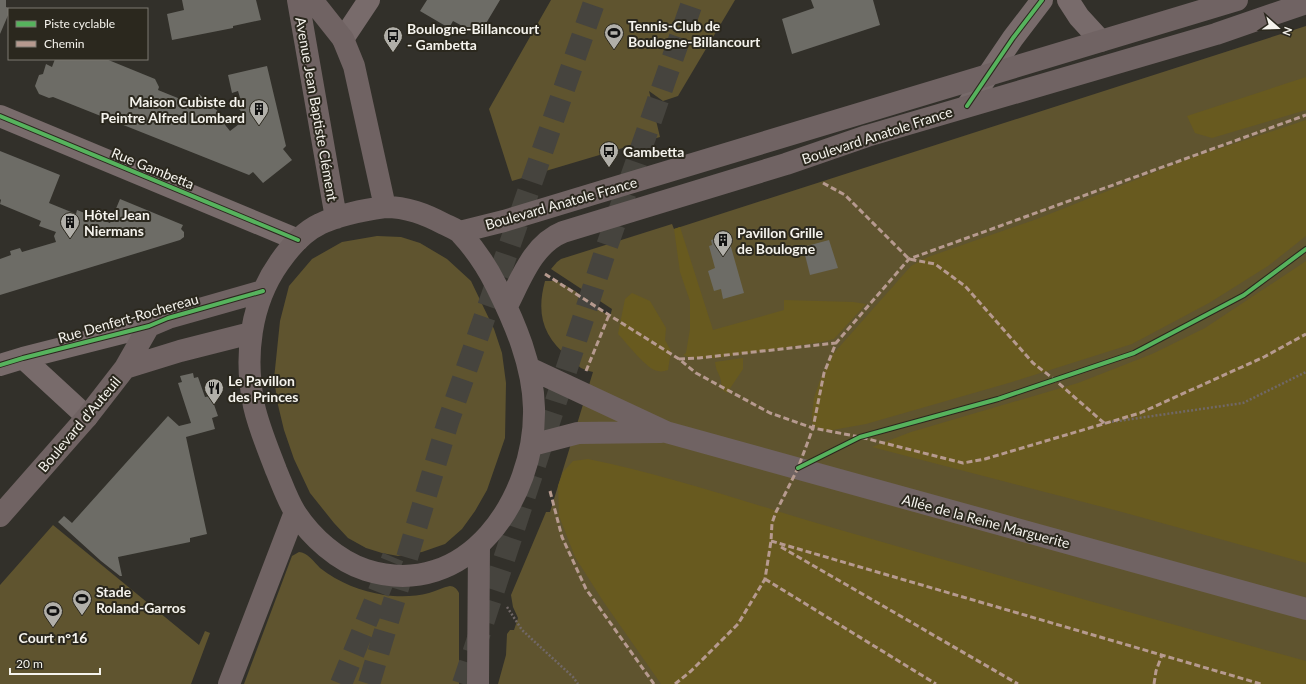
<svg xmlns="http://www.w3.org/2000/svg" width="1306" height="684" font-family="Lato,sans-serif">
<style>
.green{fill:#5f542f}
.forest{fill:#685a1f}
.building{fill:#6d6c66}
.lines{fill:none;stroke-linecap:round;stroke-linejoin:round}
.highway-tunnel{stroke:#46443e;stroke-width:22;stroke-dasharray:22 11;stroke-linecap:butt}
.path{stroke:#716867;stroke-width:2.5;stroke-dasharray:2 2;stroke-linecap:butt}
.street{stroke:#786b6b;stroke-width:22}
.secondary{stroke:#706363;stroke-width:22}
.quiet{stroke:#b69a8f;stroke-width:3;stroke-dasharray:6 3;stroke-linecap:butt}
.cycleway-casing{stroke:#2b281e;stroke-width:6}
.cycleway{stroke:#56b35d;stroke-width:4}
.labels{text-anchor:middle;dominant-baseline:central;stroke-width:4;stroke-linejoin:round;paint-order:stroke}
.poi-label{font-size:14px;font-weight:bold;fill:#f5f3ed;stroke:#2b281e;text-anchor:start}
.street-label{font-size:14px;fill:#f5f3ed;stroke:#2b281e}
</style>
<rect width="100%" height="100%" fill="#32302a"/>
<!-- green -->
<path class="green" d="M 551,0 L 735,0 L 678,96 L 663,101 L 649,91 L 660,137 L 512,181 L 489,109 Z
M 1306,26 L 1306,684 L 498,684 L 506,655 L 507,634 L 510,630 L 514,630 L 518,618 L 513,607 L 511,595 L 546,512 L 550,512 L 593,372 C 589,371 585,370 581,368 C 577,365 573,361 569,358 C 543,336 536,314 545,281 C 548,281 551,281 554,281 C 570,284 596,307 610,317 L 612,309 L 551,269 L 557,262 L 561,259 L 672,224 L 674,229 Z
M 377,236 L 401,237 L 420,243 L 447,259 L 471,281 L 494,329 L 502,353 L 506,383 L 505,438 L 487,490 L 475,511 L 462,529 L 445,544 L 422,552 L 398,556 L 382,553 L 366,548 L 348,538 L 334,523 L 310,493 L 294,459 L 284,430 L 278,405 L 274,379 L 280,321 L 289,286 L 312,259 L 342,242 Z
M 53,525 L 199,645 L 205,631 L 210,633 L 191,684 L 0,684 L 0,585 Z
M 299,552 C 307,552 314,562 320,568 C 339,583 361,591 384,595 C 398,597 415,597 429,593 C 436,591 443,587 450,586 C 454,586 457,589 459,593 L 459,684 L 244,684 L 292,556 Z"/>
<!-- forest -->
<path class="forest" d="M 1306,77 L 1306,110 L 1212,138 L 1195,133 L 1187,116 Z
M 1306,120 L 1306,236 L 1268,266 L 1209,303 L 1132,344 L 1012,382 L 866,424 L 827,431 L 813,426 L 812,416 L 814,398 L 820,380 L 833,354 L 911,266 L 928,257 L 1037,219 L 1188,159 Z
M 680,227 L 713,330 L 784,310 L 784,300 L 853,302 L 866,304 L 834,339 L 822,342 L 716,358 L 692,358 L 683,355 L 686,353 L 690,329 L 690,301 L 680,272 L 674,229 Z
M 1306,261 L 1306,563 L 1122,512 L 872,447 L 911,432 L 1078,383 L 1152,354 L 1205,328 Z
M 632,293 L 650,301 L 666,328 L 665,340 L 671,351 L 668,370 C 665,371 661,372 658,371 C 647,370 626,342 618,334 L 625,299 Z
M 743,358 L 743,369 L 727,393 L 721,389 C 723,376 716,374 715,362 Z
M 588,459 C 672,476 754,505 837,529 C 993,574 1149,618 1306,661 L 1306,684 L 661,684 L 603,601 L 575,557 L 559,516 L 558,486 L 563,472 L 573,461 Z"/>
<!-- building -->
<path class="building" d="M 0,0 L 6,0 L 6,7 L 9,8 L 9,13 L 0,34 Z
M 182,0 L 256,0 L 261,20 L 233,26 L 233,28 L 172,40 L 167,14 L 184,10 Z
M 427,0 L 500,0 L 479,35 L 453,21 L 449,28 L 420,11 Z
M 811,0 L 873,0 L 880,25 L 792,54 L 782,19 L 814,8 Z
M 55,59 L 106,59 L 155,79 L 159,87 L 158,90 L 195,105 L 199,94 L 224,117 L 222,121 L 230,131 L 243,121 L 240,117 L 243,114 L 236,105 L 241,101 L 238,91 L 232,93 L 228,75 L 267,66 L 286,146 L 283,149 L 292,160 L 263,183 L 253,172 L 249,175 L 53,97 L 49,98 L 39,94 L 35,86 L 39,75 L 43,74 L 46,64 L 52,67 Z
M 0,151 L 60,175 L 49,203 L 76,214 L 77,210 L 110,223 L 120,199 L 183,225 L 181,229 L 184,232 L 184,237 L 180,240 L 0,295 L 0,259 L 11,255 L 10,251 L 20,248 L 22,252 L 56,242 L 54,236 L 56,232 L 39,226 L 41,221 L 0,204 L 1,200 L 0,199 Z
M 723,237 L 725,241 L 729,240 L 744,293 L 723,299 L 721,289 L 714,291 L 708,271 L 715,268 L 709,246 L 712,245 L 711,240 Z
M 829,240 L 838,268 L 810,275 L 803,247 Z
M 193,373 L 194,378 L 198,377 L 205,397 L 211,396 L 218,416 L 212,418 L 215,429 L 186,437 L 207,534 L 190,538 L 190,542 L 118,557 L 122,576 L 120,576 L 101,561 L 58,522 L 64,516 L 72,523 L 168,416 L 179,426 L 191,423 L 178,383 L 182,382 L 180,376 Z"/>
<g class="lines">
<!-- highway-tunnel -->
<path class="highway-tunnel" d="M 341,684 L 393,557
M 369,684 L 448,422 L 595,0
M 463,684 L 607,246 L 693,0"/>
<!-- path -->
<path class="path" d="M 1104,423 L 1243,403 L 1306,372
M 507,607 L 522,630 L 573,677 L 578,684"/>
<!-- street -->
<path class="street" d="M 1068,0 L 1079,17 L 1101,41
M 343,39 L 369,0
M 967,106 L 1013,38 L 1042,0
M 0,116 L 298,240
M 23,358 L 87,417
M 0,365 L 23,358 L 149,326"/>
<!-- secondary -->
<path class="secondary" d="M 298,0 L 336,218
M 312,0 L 343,39 L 354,66 L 385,207
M 385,207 C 407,207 425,214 444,224 C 450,227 457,229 461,234 C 475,249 487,267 496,285 C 515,323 533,365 534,408 C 536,498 467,602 366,570 C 338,561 311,537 295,512 C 287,499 282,484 276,470 C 268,449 259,428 254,406 C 244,357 250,304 279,263 C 290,247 303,232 320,224 C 340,214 364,210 385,207 Z
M 460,232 L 504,221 L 603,191 L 1237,0
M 507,306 C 521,279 533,244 563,232 L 786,164 L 867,136 L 1216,34 L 1306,3
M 125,368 L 180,351 L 251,333
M 529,368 L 666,432 L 1306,609
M 532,445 L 578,433 L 661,432
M 0,516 L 87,417 L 125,368 L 149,326 L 168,318 L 263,291
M 229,684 L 295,512
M 478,684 L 479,546"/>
<!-- quiet -->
<path class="quiet" d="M 823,183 L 845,195 L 909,259 L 935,264 L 965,286 L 1033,363 L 1055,380 L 1104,423
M 545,274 L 609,315 L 679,359 L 696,373 L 770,413 L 813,428 L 860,437 L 963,463 L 985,459 L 1140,413 L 1264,357 L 1306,334
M 679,359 L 699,358 L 836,343
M 586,371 L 609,315
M 550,491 L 562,537 L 586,589 L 654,684
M 771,541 L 1261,684
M 781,547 L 1018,684
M 765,579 L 936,684
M 675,684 L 691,671 L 738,624 L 765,579 L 771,541 L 772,523 L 776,512 L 798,468 L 813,428 L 824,373 L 836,343 L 909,259 L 1306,115
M 1154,684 L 1156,671 L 1162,655"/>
<!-- cycleway casing -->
<g class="cycleway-casing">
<path id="cycleway" d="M 967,106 L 1013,38 L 1042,0
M 0,116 L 298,240
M 0,365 L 23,358 L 149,326 L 168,318 L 263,291
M 798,468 L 860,437 L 998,399 L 1134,353 L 1244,295 L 1306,249"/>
</g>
<!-- cycleway -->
<use href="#cycleway" class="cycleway"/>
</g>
<!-- icons -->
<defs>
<g id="stadium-pin" transform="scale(1)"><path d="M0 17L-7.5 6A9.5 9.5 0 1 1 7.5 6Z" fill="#b1afa9" stroke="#2b281e"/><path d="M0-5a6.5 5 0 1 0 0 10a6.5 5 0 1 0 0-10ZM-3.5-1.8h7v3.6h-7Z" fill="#111"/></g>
<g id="bus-pin" transform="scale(1)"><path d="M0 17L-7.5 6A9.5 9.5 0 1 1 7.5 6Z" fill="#b1afa9" stroke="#2b281e"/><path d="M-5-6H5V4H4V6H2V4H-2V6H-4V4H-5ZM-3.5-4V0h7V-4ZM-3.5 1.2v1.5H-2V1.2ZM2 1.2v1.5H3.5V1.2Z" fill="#111"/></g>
<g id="building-pin" transform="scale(1)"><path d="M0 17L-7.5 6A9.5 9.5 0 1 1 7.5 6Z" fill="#b1afa9" stroke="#2b281e"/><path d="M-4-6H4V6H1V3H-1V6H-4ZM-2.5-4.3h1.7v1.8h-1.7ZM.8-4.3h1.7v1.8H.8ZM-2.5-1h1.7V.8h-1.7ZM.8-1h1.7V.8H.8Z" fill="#111"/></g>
<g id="restaurant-pin" transform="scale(1)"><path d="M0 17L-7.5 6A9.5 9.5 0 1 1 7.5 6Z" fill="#b1afa9" stroke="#2b281e"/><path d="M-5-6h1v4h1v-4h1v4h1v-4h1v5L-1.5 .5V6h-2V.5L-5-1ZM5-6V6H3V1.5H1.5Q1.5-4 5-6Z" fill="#111"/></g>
</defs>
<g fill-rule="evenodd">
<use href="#stadium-pin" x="614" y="33"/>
<use href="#bus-pin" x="393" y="36"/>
<use href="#building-pin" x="259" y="109"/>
<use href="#bus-pin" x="609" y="151"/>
<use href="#building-pin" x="70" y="222"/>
<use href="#building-pin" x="723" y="240"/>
<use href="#restaurant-pin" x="214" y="388"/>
<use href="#stadium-pin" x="82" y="599"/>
<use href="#stadium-pin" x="53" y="611"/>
</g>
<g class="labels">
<!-- poi labels -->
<g class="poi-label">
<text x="628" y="25">Tennis-Club de<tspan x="628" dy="16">Boulogne-Billancourt</tspan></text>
<text x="407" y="28">Boulogne-Billancourt<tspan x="407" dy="16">- Gambetta</tspan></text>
<text x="245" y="101" text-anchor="end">Maison Cubiste du<tspan x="245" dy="16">Peintre Alfred Lombard</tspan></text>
<text x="623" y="151">Gambetta</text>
<text x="84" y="214">Hôtel Jean<tspan x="84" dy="16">Niermans</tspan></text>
<text x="737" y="232">Pavillon Grille<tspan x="737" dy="16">de Boulogne</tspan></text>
<text x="228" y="380">Le Pavillon<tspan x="228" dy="16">des Princes</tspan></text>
<text x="96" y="591">Stade<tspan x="96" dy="16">Roland-Garros</tspan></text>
<text x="53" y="637" text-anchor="middle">Court n°16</text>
</g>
<!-- street labels -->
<g class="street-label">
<text transform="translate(317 109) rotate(80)">Avenue Jean Baptiste Clément</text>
<text transform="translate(877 135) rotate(-18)">Boulevard Anatole France</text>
<text transform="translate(153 168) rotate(22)">Rue Gambetta</text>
<text transform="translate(561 203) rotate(-16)">Boulevard Anatole France</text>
<text transform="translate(128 318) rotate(-16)">Rue Denfert-Rochereau</text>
<text transform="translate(79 424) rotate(-50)">Boulevard d'Auteuil</text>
<text transform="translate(986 521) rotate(15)">Allée de la Reine Marguerite</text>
</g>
</g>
<!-- legend -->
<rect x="8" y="8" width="140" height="52" fill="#2b281e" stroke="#7c7971"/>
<rect x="16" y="21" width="20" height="6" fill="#56b35d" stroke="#7c7971"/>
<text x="44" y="28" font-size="12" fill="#f5f3ed">Piste cyclable</text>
<rect x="16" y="41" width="20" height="6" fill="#b69a8f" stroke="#7c7971"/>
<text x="44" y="48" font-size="12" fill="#f5f3ed">Chemin</text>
<!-- north arrow -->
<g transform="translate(1278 28) rotate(110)" stroke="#2b281e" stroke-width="3" paint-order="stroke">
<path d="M0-3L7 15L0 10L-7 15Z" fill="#f5f3ed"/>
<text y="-6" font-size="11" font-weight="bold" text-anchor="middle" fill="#f5f3ed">N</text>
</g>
<!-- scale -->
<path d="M10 668v6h90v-6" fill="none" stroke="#f5f3ed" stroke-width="2"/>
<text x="16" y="668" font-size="12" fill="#f5f3ed" stroke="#2b281e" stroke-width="3" paint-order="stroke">20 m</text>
</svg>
